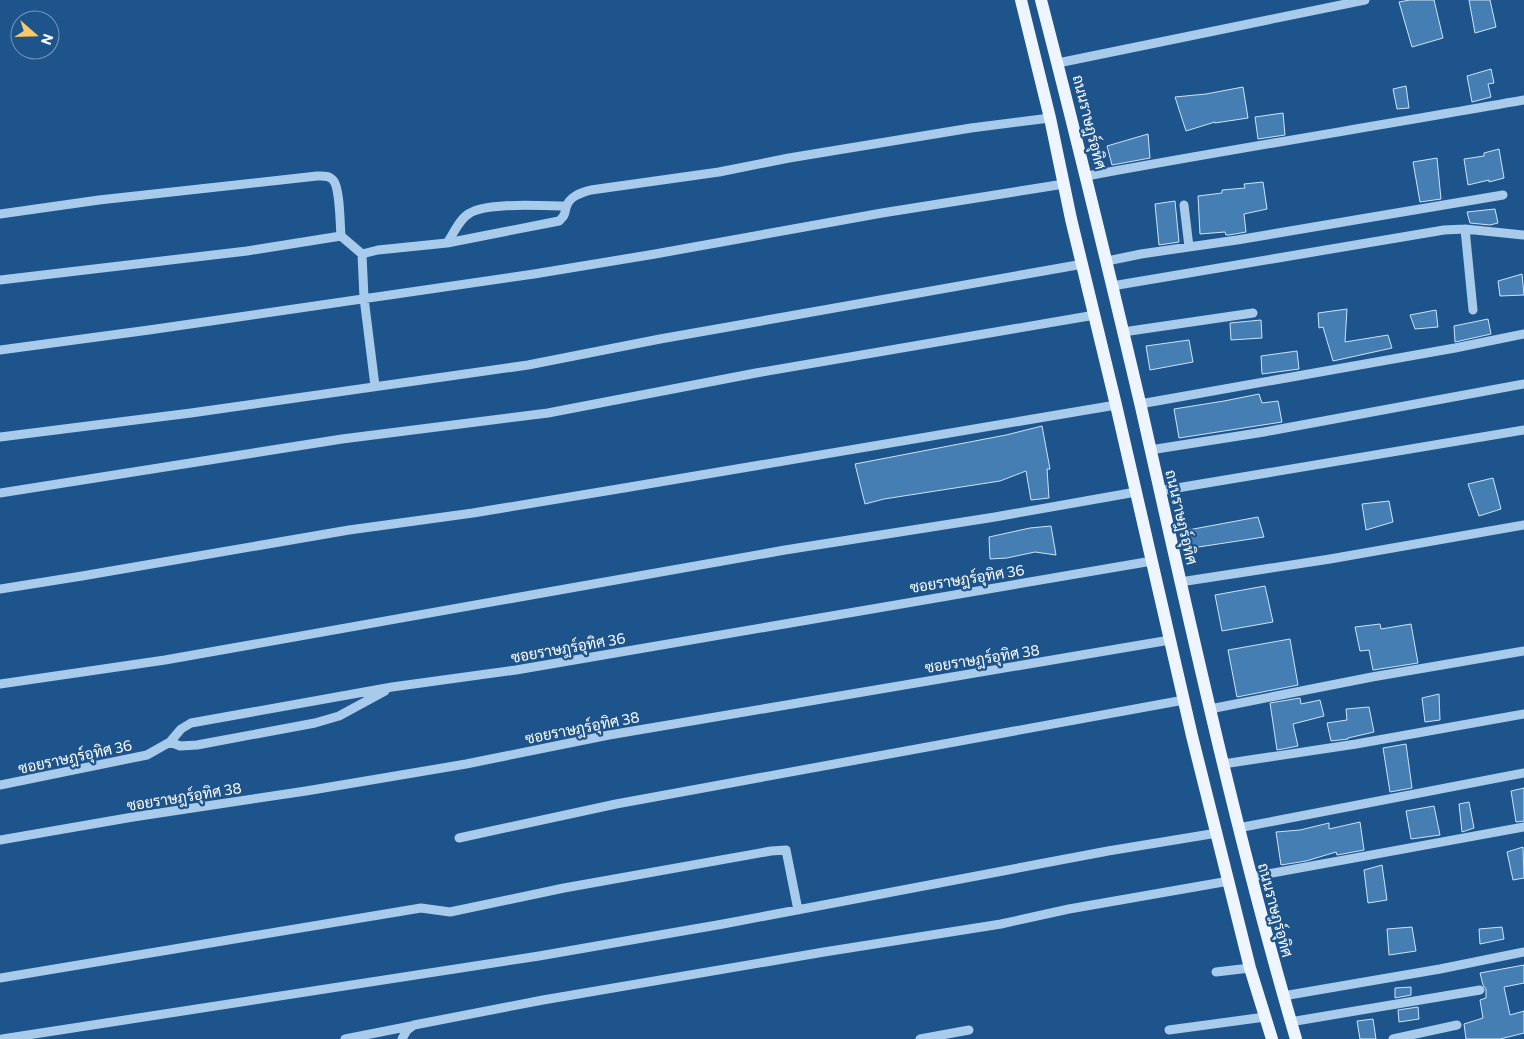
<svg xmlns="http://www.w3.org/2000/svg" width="1524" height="1039" font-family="Commissioner,Sarabun,sans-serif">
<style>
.building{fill:#457eb2;stroke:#cee4f9}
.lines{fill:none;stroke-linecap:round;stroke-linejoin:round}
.minor{stroke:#a8cbec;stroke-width:9}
.major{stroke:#eef5ff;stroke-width:12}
.labels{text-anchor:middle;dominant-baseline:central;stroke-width:4.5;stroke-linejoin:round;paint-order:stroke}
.street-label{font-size:15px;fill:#fff;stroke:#1d548b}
</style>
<rect width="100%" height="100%" fill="#1d548b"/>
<!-- building -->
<path class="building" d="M 1410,0 L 1434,0 L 1443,38 L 1412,47 L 1399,2 Z
M 1469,0 L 1490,0 L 1496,27 L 1475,33 Z
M 1491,69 L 1494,83 L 1488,84 L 1491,97 L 1472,102 L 1467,76 Z
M 1406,86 L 1409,108 L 1397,109 L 1393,89 Z
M 1243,87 L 1248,118 L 1215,123 L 1215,122 L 1186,131 L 1175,97 L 1206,94 Z
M 1283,113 L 1285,135 L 1258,139 L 1255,117 Z
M 1148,134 L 1150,158 L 1112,165 L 1107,146 Z
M 1499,149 L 1504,178 L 1489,182 L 1489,180 L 1468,185 L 1464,159 L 1484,156 L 1484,153 Z
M 1437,158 L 1441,199 L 1420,202 L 1413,162 Z
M 1263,182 L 1267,209 L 1244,214 L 1246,232 L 1229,235 L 1226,235 L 1225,232 L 1200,234 L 1198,196 L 1222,193 L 1222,190 L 1245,188 L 1244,184 Z
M 1175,201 L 1179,242 L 1159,245 L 1155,204 Z
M 1495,209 L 1498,223 L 1490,225 L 1470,223 L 1467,212 Z
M 1522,274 L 1524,295 L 1500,296 L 1498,281 Z
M 1347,309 L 1345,342 L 1388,335 L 1392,348 L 1333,361 L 1323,327 L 1319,328 L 1318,313 Z
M 1436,310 L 1438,327 L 1415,329 L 1410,315 Z
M 1488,319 L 1491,334 L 1455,342 L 1454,326 Z
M 1261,320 L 1262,338 L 1231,340 L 1230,323 Z
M 1189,340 L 1193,362 L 1150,370 L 1146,346 Z
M 1297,351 L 1299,369 L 1262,374 L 1261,356 Z
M 1259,394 L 1262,403 L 1278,401 L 1282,422 L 1179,438 L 1174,409 L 1224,401 Z
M 1042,426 L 1050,469 L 1047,469 L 1049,498 L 1031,500 L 1026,471 L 1000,481 L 884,499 L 865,504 L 855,464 L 1006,435 Z
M 1493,478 L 1501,509 L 1479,516 L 1468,484 Z
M 1389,501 L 1393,522 L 1366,530 L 1362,504 Z
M 1258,517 L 1264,537 L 1192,548 L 1188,530 Z
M 1051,526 L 1056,555 L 1035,552 L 1007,558 L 990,559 L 989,537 L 1030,528 Z
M 1265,586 L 1273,622 L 1222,631 L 1215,595 Z
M 1380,624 L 1381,629 L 1411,624 L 1418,663 L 1373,670 L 1369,650 L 1360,651 L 1355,627 Z
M 1290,639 L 1298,685 L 1237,697 L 1228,650 Z
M 1439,694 L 1440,720 L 1425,722 L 1422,698 Z
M 1300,698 L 1301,704 L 1320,700 L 1324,716 L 1293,724 L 1298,746 L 1277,750 L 1270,703 Z
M 1369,707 L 1374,732 L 1348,738 L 1348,739 L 1331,741 L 1327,723 L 1347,720 L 1346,709 Z
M 1406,744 L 1412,788 L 1390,792 L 1383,748 Z
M 1524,788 L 1524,821 L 1516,822 L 1511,791 Z
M 1469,802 L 1474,828 L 1462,832 L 1459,804 Z
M 1434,806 L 1440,835 L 1411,839 L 1406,811 Z
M 1360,822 L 1364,850 L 1337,855 L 1336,852 L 1306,861 L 1281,865 L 1276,832 L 1300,830 L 1329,823 L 1329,829 Z
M 1523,847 L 1524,878 L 1513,880 L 1507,852 Z
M 1382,865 L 1387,900 L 1368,903 L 1364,870 Z
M 1412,927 L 1416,951 L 1389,955 L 1387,929 Z
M 1502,927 L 1504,939 L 1480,944 L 1479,929 Z
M 1524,965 L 1524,983 L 1504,987 L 1510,1015 L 1524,1011 L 1524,1033 L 1500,1039 L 1466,1039 L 1464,1024 L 1483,1018 L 1480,1000 L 1486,998 L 1486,989 L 1483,985 L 1480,973 Z
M 1411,987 L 1411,995 L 1395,998 L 1395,988 Z
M 1418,1007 L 1419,1019 L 1399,1022 L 1398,1010 Z
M 1373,1019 L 1376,1039 L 1360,1039 L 1357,1021 Z"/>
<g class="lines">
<!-- minor -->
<path class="minor" d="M 1058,63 L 1365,0
M 1087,176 C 1232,149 1378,126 1524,100
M 1184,205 L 1189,247
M 0,214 L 99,200 L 317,176 C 323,176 329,175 333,180 C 340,187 340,224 341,236 L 362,254 L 378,250 L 447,243 L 559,221 C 565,215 564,216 566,208 C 569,196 581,193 591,190 L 719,172 L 789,158 L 971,128 L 1050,118
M 1465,229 L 1473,310
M 447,243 C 454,233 459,219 470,213 C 488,202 544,206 566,206
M 362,254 L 364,298 L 375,386
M 1107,261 L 1141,254 L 1237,240 L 1503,195
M 0,280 L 247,251 L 341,236
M 1112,286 L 1444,230 L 1465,229 L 1523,235
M 1123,332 L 1253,313
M 0,350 L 149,330 L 534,274 L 655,254 L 882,213 L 1064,184
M 1140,404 L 1455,348 L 1524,334
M 0,437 L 191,413 L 528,365 L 660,339 L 1083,264
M 1150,450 L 1264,432 L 1524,384
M 1159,491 L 1524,430
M 0,493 L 342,439 L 548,413 L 756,373 L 1095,315
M 1180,582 L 1330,559 L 1524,525
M 0,589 L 82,576 L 349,530 L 473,513 L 624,488 L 1116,405
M 0,684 L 165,660 L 785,550 L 995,517 L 1136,492
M 1210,709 L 1372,677 L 1524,651
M 170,742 L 180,746 L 197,745 L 315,723 L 339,716 L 385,691
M 1223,764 L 1356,744 L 1524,714
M 0,785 L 147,755 L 170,742 L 181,729 L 191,723 L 392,687 L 516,670 L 1152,561
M 1238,828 L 1524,773
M 459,838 L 616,804 L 1184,700
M 0,840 L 133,817 L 306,791 L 466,764 L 609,735 L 1170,640
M 1251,877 L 1524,827
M 1216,972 L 1250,968
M 0,978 L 421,908 L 450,912 L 564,888 L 771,851 L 786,850 L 798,910
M 1283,996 L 1440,969 L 1524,952
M 1290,1022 L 1480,990
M 1169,1030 L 1265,1017
M 2,1039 L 539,956 L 723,924 L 1108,851 L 1217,833
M 345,1039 L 411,1026
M 402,1039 L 407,1030 L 414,1025 L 543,1000 L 824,952 L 1001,924 L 1069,909 L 1229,881
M 920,1039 L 969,1030
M 1393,1039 L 1457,1025"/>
<!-- major -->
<path class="major" d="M 1021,0 L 1050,118 L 1071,219 L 1116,405 L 1192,736 L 1250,968 L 1272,1039
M 1041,0 C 1076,135 1109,271 1141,407 C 1189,619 1235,831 1296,1039"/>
</g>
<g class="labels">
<!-- street labels -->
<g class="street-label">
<text transform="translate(1090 122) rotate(76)">ถนนราษฎร์อุทิศ</text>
<text transform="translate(1182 517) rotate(77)">ถนนราษฎร์อุทิศ</text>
<text transform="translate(967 578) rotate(-9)">ซอยราษฎร์อุทิศ 36</text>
<text transform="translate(568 647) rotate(-10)">ซอยราษฎร์อุทิศ 36</text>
<text transform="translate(982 658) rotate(-9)">ซอยราษฎร์อุทิศ 38</text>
<text transform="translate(582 727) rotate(-11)">ซอยราษฎร์อุทิศ 38</text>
<text transform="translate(75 756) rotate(-12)">ซอยราษฎร์อุทิศ 36</text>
<text transform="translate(184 796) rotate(-9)">ซอยราษฎร์อุทิศ 38</text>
<text transform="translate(1276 910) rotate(75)">ถนนราษฎร์อุทิศ</text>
</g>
</g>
<!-- north arrow -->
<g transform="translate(35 35) rotate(110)"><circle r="24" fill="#1d548b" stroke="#7798b9"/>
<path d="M0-4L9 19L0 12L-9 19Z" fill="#fcc767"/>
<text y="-8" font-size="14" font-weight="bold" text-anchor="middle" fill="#ffffff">N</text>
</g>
</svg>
